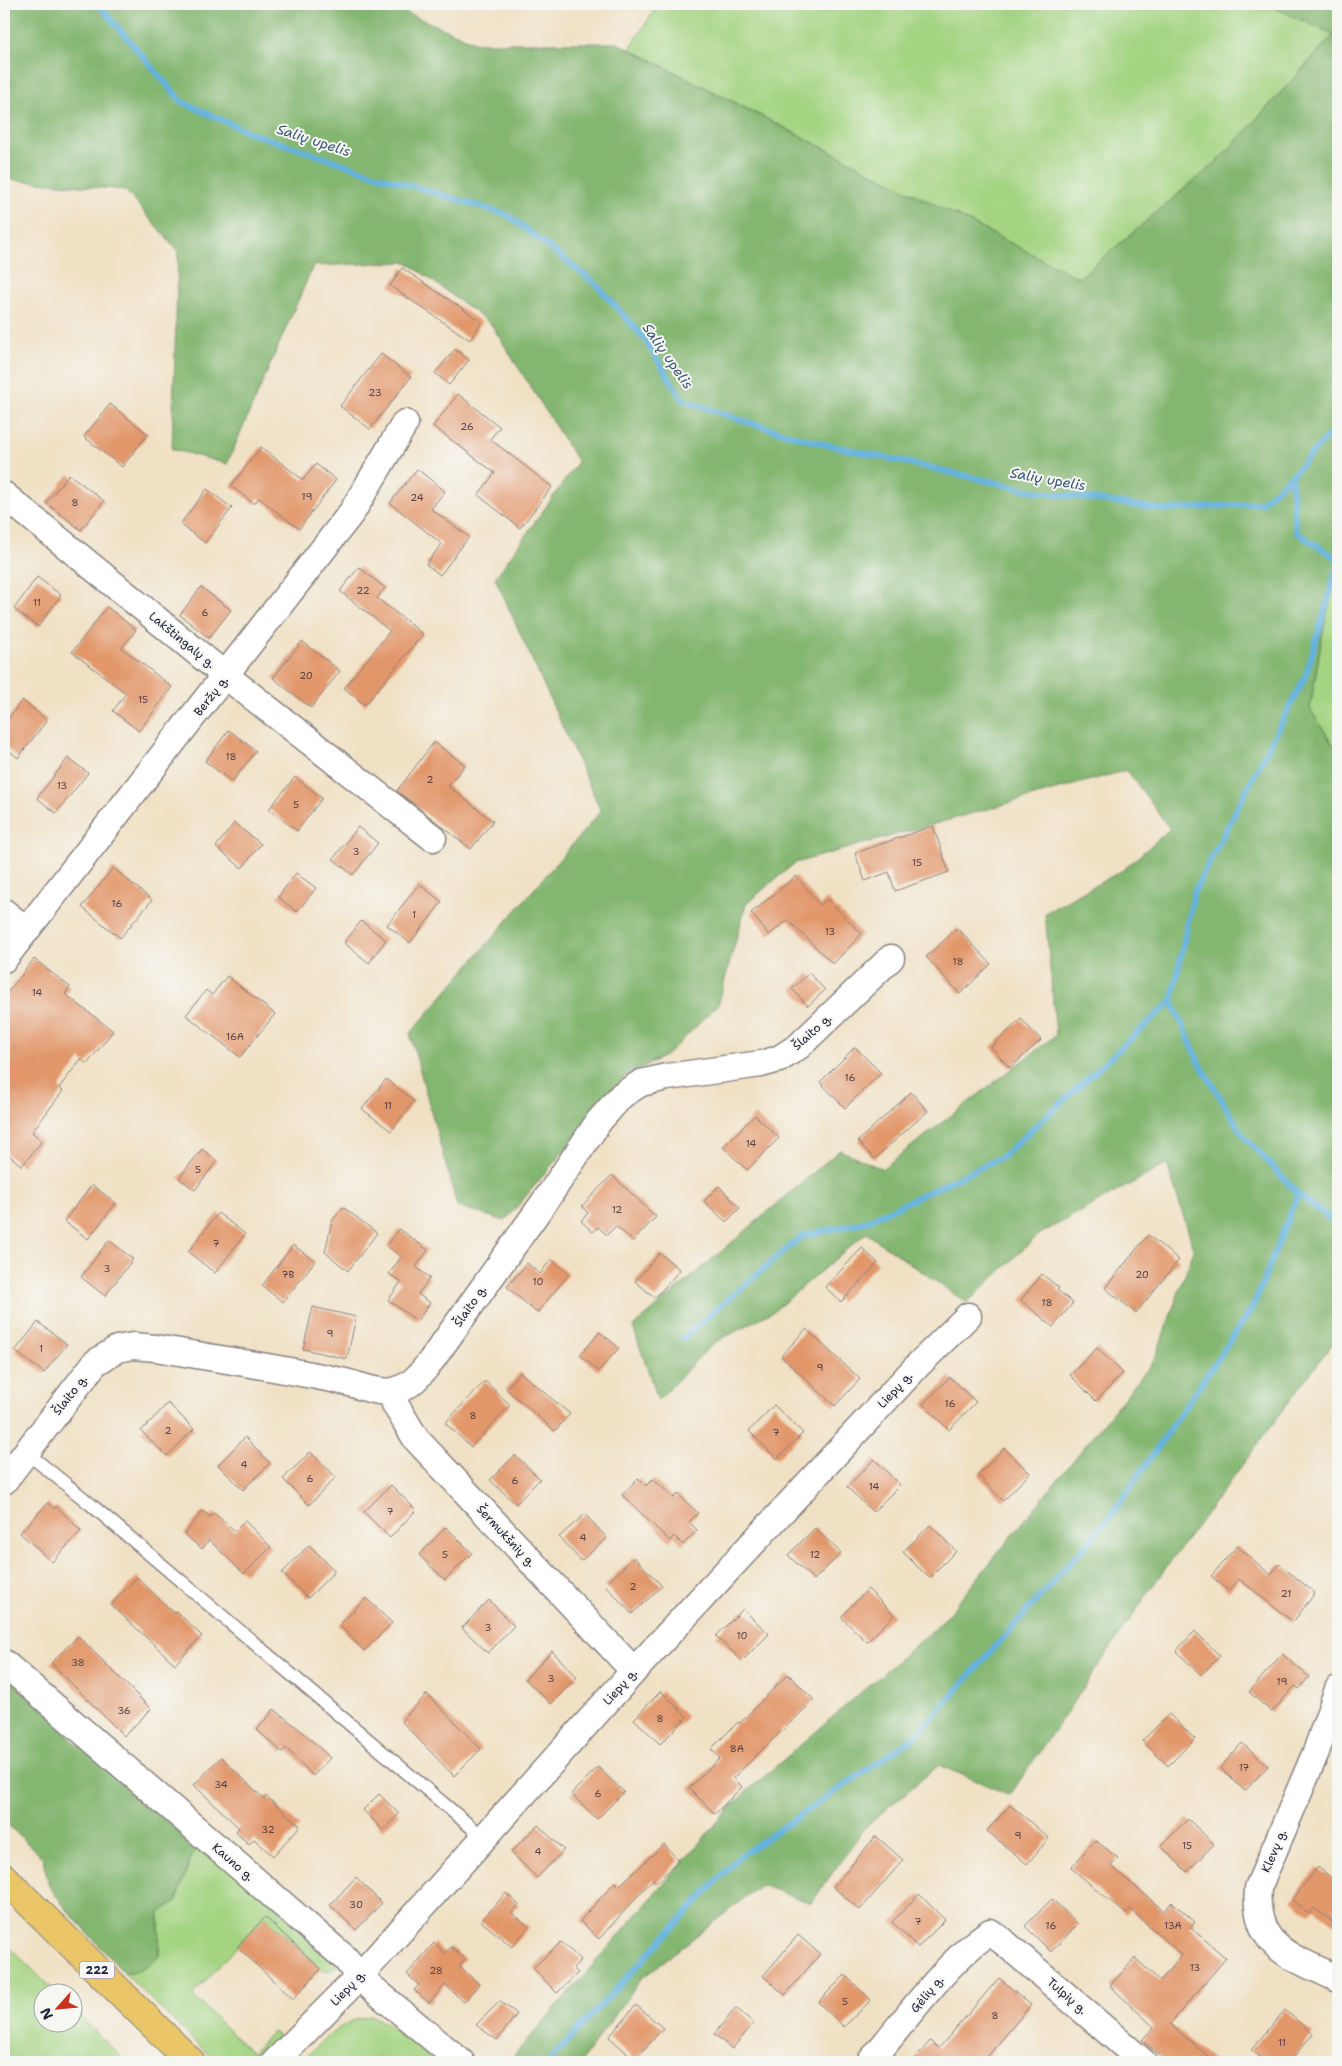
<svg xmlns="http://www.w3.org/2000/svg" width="1342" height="2066" font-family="'Shantell Sans',sans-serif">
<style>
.green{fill:#a4d482;stroke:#637b5e}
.forest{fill:#83b670;stroke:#526c56}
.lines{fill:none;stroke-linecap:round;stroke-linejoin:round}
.stream{stroke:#64b2de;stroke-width:6}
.building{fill:#e2976a}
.service-casing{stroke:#898280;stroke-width:15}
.minor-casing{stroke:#898280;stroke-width:29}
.primary-casing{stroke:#898280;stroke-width:30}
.service{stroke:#fff;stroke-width:12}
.minor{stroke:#fff;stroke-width:26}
.primary{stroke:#eac669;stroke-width:28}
.labels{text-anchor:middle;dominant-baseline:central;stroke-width:4;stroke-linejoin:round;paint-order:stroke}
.number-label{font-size:10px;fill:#523f47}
.shield{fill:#f6f6f2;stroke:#626272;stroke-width:1}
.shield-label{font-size:11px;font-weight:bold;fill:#22223b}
.street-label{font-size:12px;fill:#22223b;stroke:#f6f6f2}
.water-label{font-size:14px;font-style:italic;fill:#395474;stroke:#f6f6f2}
</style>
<rect width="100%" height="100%" fill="#f6f6f2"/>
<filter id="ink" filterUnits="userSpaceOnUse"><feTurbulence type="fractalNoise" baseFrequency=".02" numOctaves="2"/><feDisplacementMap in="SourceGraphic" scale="10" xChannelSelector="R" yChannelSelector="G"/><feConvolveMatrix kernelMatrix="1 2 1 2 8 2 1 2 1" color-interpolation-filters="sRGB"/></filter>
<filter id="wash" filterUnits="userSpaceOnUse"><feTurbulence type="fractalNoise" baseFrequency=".0096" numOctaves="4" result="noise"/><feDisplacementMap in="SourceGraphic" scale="20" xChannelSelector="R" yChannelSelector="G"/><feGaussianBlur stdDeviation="1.12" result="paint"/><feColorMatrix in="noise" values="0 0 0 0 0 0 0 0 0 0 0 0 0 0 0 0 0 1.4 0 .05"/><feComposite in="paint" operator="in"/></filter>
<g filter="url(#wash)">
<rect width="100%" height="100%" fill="#f0e1c5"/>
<!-- green -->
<path class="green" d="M 658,4 L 1266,4 L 1334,34 L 1221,158 L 1079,278 L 630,49 Z
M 1338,566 L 1338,752 L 1310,709 L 1322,636 Z
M 207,1839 L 338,1966 L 329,1971 L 321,1969 L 265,1917 L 192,1995 L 252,2053 L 272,2032 L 277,2035 L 277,2041 L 258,2062 L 216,2062 L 123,1972 L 137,1972 L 159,1956 L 159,1914 L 176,1901 L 193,1853 Z
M 4,1942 L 57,1993 L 42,1994 L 42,2024 L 72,2024 L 73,2009 L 126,2062 L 4,2062 Z
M 372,2016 L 387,2024 L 436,2062 L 301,2062 C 321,2043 343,2018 372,2016 Z"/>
<!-- forest -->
<path class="forest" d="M 4,4 L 386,4 L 477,43 L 617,43 L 1079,278 L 1221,158 L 1334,35 L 1266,4 L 1338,4 L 1338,566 L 1322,636 L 1310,709 L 1338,752 L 1338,1336 L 1159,1577 L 1010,1795 L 939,1765 L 866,1826 L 811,1903 L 761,1885 L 641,1979 L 581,2062 L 514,2062 L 511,2059 L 735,1802 L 942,1622 L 1154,1361 L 1194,1250 L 1167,1164 L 1038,1235 L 967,1303 L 866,1233 L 774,1311 L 712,1344 L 658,1400 L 633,1327 L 840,1150 L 882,1169 L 1056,1035 L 1045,913 L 1123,870 L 1170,829 L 1127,770 L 795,863 L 746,904 L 718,1005 L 667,1055 L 627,1075 L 505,1221 L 457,1206 L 410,1034 L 601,811 L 495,578 L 578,462 L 491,324 L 407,262 L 313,266 L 227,464 L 172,449 L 178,251 L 125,190 L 4,179 Z
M 4,1674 L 58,1721 L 72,1740 L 207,1839 L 193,1853 L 176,1901 L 159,1914 L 159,1956 C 147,1967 140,1972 123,1972 L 66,1909 L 49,1886 L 43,1858 L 4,1821 Z"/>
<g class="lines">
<!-- stream -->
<path class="stream" d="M 98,4 L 182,102 L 251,133 L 380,176 L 508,215 L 596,284 L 643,337 L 683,400 L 744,421 L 820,443 L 1028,490 L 1166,510 L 1261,503 L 1291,476 L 1338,425
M 1291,476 L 1296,532 L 1338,559
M 1338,565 L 1306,675 L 1194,892 L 1172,1001 L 1199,1062 L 1243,1135 L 1298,1194 L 1338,1225
M 682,1339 L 802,1236 L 865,1222 L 1002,1157 L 1172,1001
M 548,2062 L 739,1857 L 915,1737 L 1109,1519 L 1253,1307 L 1298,1194"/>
</g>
<g id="blocks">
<!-- building -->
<path class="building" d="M 402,268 L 482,322 L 470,340 L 390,286 Z
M 455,349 L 469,360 L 449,385 L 435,373 Z
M 381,354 L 411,377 L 370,429 L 340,406 Z
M 458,394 L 500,427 L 490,439 L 552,487 L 520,528 L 478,495 L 495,473 L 433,426 Z
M 110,404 L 148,434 L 122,467 L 84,437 Z
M 261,447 L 303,480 L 316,464 L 336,480 L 299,529 L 259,498 L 254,504 L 231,486 Z
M 417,469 L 445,491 L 431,509 L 469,537 L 440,575 L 426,564 L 442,544 L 390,503 Z
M 69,474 L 104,501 L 81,530 L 46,503 Z
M 207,489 L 232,508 L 205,543 L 180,524 Z
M 359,567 L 385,588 L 377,598 L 423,634 L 365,705 L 344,688 L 390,631 L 340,591 Z
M 37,577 L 61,595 L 38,627 L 14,609 Z
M 201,587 L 231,610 L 209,638 L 180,615 Z
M 107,607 L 136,630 L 122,648 L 172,687 L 139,731 L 113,711 L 126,693 L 72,652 Z
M 302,641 L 340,671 L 311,708 L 273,678 Z
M 22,700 L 47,720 L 18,758 L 4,746 L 4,724 Z
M 229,730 L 256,751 L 232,782 L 205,761 Z
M 434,742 L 465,765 L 448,786 L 493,821 L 471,849 L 397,791 Z
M 68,758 L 88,773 L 56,813 L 37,798 Z
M 295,777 L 322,798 L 297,831 L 269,809 Z
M 234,823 L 261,844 L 242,868 L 216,847 Z
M 933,826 L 949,872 L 895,891 L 889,872 L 865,881 L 855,853 Z
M 358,827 L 378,843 L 353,875 L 333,859 Z
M 113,868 L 152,900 L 120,938 L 82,907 Z
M 296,873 L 316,888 L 297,912 L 278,897 Z
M 796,876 L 820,905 L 827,899 L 862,934 L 833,964 L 788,920 L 769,935 L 751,913 Z
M 419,884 L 442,902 L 410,943 L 387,925 Z
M 361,921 L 386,940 L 369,963 L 344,943 Z
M 957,928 L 991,964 L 960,994 L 926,957 Z
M 34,959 L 70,987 L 65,994 L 113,1031 L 87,1064 L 81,1059 L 59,1088 L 63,1091 L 32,1132 L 42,1141 L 22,1166 L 4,1151 L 4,997 Z
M 809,973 L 825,990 L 808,1006 L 792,989 Z
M 227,976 L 275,1014 L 240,1057 L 186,1015 L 206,990 L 212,995 Z
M 1021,1019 L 1041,1040 L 1010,1068 L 991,1047 Z
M 855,1047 L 881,1073 L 845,1108 L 820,1082 Z
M 386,1079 L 414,1101 L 391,1131 L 362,1109 Z
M 911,1092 L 928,1111 L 874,1159 L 858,1141 Z
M 755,1115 L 779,1138 L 747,1170 L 723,1147 Z
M 202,1149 L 217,1161 L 195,1190 L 179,1178 Z
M 612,1175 L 656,1217 L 633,1241 L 616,1226 L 607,1235 L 598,1227 L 593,1232 L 581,1221 L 588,1213 L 582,1206 Z
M 92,1185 L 116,1203 L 88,1239 L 64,1221 Z
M 719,1186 L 740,1208 L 726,1222 L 704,1201 Z
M 343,1207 L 377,1233 L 348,1271 L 325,1252 L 332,1221 Z
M 218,1213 L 245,1234 L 215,1273 L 188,1252 Z
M 399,1229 L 428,1250 L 416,1267 L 430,1278 L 418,1294 L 430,1303 L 417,1321 L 388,1300 L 401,1282 L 389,1274 L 401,1257 L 387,1246 Z
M 1148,1235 L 1179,1260 L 1136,1313 L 1105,1288 Z
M 109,1240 L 133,1259 L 105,1296 L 81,1277 Z
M 293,1245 L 315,1261 L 283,1302 L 262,1286 Z
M 862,1248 L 878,1263 L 841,1302 L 825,1287 Z
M 660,1253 L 680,1270 L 655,1298 L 635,1281 Z
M 551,1259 L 569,1274 L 537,1313 L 507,1287 L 527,1263 L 540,1274 Z
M 1042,1274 L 1059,1288 L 1057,1290 L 1073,1303 L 1053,1327 L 1021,1300 Z
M 313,1307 L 356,1317 L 347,1359 L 303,1349 Z
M 38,1322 L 67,1344 L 44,1373 L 15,1351 Z
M 806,1329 L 860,1379 L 835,1406 L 781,1356 Z
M 600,1332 L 619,1348 L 598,1371 L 580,1355 Z
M 1097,1348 L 1123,1373 L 1096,1401 L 1070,1375 Z
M 520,1372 L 570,1414 L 555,1431 L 506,1389 Z
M 950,1377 L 976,1402 L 949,1430 L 923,1404 Z
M 485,1381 L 510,1405 L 471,1447 L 445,1423 Z
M 168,1403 L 194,1429 L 167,1456 L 141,1431 Z
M 774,1405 L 803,1433 L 777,1459 L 749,1431 Z
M 245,1437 L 270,1463 L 243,1490 L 218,1465 Z
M 1004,1448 L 1030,1473 L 1003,1501 L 978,1475 Z
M 310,1452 L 336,1477 L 309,1505 L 283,1479 Z
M 515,1455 L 540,1479 L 516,1504 L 490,1480 Z
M 874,1459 L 900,1485 L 873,1512 L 847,1487 Z
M 638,1478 L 646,1486 L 653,1479 L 674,1498 L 678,1494 L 698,1513 L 689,1522 L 697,1530 L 683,1545 L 674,1536 L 670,1541 L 622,1495 Z
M 391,1485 L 416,1510 L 390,1538 L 364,1512 Z
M 48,1503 L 54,1509 L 56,1506 L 81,1531 L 52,1562 L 20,1533 Z
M 203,1511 L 210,1517 L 214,1513 L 235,1531 L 245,1521 L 271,1547 L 244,1574 L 209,1540 L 202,1549 L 184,1534 Z
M 585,1514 L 607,1538 L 581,1561 L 559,1537 Z
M 930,1525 L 956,1551 L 929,1578 L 903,1552 Z
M 446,1527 L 472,1553 L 445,1580 L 419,1555 Z
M 815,1528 L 841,1553 L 814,1580 L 788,1555 Z
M 309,1545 L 335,1571 L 308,1598 L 282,1573 Z
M 1237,1546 L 1271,1575 L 1279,1564 L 1315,1593 L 1293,1622 L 1239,1579 L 1229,1591 L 1211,1576 Z
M 634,1557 L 662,1586 L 632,1614 L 605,1585 Z
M 137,1577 L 174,1613 L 176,1611 L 202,1636 L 175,1664 L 111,1605 Z
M 868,1589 L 894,1615 L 867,1642 L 841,1617 Z
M 366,1598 L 392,1623 L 364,1651 L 339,1625 Z
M 489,1600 L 514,1626 L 488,1653 L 462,1628 Z
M 743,1609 L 769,1634 L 742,1661 L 716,1636 Z
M 1195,1631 L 1220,1656 L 1201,1675 L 1176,1651 Z
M 78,1636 L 151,1709 L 124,1736 L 51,1663 Z
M 552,1651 L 577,1677 L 551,1704 L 525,1679 Z
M 1282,1654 L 1309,1677 L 1299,1689 L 1295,1686 L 1272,1712 L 1249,1692 Z
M 788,1674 L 814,1700 L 733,1778 L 742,1787 L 715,1814 L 689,1788 L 720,1758 L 711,1749 L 738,1722 L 740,1723 Z
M 661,1691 L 687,1717 L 660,1744 L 634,1719 Z
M 427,1694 L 481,1749 L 454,1776 L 401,1721 Z
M 274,1709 L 304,1733 L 330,1758 L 313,1776 L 286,1748 L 282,1752 L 257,1730 Z
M 1169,1714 L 1195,1739 L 1168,1766 L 1142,1741 Z
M 1242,1743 L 1268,1766 L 1245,1791 L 1220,1768 Z
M 221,1757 L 264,1799 L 266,1796 L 300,1826 L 273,1856 L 254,1839 L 249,1844 L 235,1832 L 239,1828 L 194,1785 Z
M 598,1767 L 624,1792 L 597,1819 L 571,1794 Z
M 379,1794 L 399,1814 L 383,1830 L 363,1810 Z
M 1010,1805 L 1049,1838 L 1027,1864 L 987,1831 Z
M 1188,1819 L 1214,1844 L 1187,1872 L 1161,1846 Z
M 538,1825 L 564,1850 L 537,1878 L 511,1852 Z
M 876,1836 L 903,1860 L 860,1910 L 833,1887 Z
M 1095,1840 L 1118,1858 L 1111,1866 L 1164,1911 L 1172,1902 L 1195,1922 L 1190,1927 L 1226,1958 L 1170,2024 L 1215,2062 L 1167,2062 L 1142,2040 L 1154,2027 L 1110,1986 L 1135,1958 L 1160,1981 L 1182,1955 L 1130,1909 L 1126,1914 L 1071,1868 Z
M 664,1844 L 679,1861 L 656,1883 L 653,1879 L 599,1939 L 580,1921 L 615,1882 L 619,1886 Z
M 1318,1867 L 1338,1883 L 1338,1926 L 1314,1908 L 1309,1914 L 1292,1900 Z
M 356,1877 L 382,1903 L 356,1930 L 330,1905 Z
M 506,1893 L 519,1905 L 512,1913 L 529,1927 L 512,1947 L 481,1921 Z
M 919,1894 L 945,1920 L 918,1947 L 892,1922 Z
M 1052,1899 L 1078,1924 L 1051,1952 L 1025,1926 Z
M 265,1917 L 321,1969 L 293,1999 L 237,1947 Z
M 798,1935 L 820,1954 L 785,1995 L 763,1976 Z
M 561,1942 L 581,1960 L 573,1968 L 578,1973 L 557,1993 L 533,1968 Z
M 434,1943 L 445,1953 L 451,1947 L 465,1959 L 459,1966 L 479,1984 L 464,2002 L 445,1985 L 429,2003 L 414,1990 L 419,1985 L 407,1974 Z
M 845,1975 L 871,2000 L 844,2027 L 818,2002 Z
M 999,1978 L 1031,2005 L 983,2062 L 912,2062 L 930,2041 L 939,2048 Z
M 500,2001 L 517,2014 L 497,2040 L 476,2025 Z
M 636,2005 L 663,2028 L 635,2060 L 609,2037 Z
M 736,2008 L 754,2023 L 732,2049 L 714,2034 Z
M 1285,2010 L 1313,2034 L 1289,2062 L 1265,2062 L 1251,2050 Z"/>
</g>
</g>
<g filter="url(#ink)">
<use href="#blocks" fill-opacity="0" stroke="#898280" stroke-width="1"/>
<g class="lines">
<!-- service casing -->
<g class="service-casing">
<path id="service" d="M 26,1452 L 89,1503 L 484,1838"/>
</g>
<!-- minor casing -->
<g class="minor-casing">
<path id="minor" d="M 4,495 L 226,676 L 433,838
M 4,912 L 25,929
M 4,959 L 352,512 L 405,423
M 392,1392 L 395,1404 L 416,1439 L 634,1671
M 4,1481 L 95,1363 L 117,1349 L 133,1346 L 156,1348 C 218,1359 280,1368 341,1381 C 358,1384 376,1394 393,1391 C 410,1388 421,1374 431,1361 L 550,1194 L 599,1121 L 622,1095 L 641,1083 L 667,1077 L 761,1064 L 779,1059 L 799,1046 L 891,958
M 4,1663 L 346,1959 L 359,1977 L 461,2062
M 1338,1689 L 1316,1752 L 1258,1888 C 1253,1949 1292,1956 1338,1979
M 275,2062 L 359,1977 L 634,1671 L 919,1364 L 968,1316
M 870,2062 C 905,2021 946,1961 990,1932 L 1005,1943 L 1143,2062"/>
</g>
<!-- primary casing -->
<g class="primary-casing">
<path id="primary" d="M 4,1878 L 191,2062"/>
</g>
<!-- service -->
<use href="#service" class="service"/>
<!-- minor -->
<use href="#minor" class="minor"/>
<!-- primary -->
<use href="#primary" class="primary"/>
</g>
</g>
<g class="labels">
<!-- number labels -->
<g class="number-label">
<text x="375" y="392">23</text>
<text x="467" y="426">26</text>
<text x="307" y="496">19</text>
<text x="417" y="497">24</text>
<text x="75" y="502">8</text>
<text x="363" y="590">22</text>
<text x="37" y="602">11</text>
<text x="205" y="612">6</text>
<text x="306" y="675">20</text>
<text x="143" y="699">15</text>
<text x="231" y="756">18</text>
<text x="430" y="779">2</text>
<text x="62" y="785">13</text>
<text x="296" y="804">5</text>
<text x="356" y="851">3</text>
<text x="917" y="862">15</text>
<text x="117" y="903">16</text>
<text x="414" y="914">1</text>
<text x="830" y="931">13</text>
<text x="958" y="961">18</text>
<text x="37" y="992">14</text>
<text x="235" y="1036">16A</text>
<text x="850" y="1077">16</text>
<text x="388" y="1105">11</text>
<text x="751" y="1143">14</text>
<text x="198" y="1169">5</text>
<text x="617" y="1209">12</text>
<text x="216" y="1243">7</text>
<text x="107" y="1268">3</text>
<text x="288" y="1274">7B</text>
<text x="1142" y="1274">20</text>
<text x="538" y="1281">10</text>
<text x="1047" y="1302">18</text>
<text x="330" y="1333">9</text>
<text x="41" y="1348">1</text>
<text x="820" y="1367">9</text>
<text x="950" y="1403">16</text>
<text x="473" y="1415">8</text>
<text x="168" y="1430">2</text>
<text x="776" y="1432">7</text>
<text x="244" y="1464">4</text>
<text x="310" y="1478">6</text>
<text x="515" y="1480">6</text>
<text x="874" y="1486">14</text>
<text x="390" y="1511">7</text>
<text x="583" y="1537">4</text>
<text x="445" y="1554">5</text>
<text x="815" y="1554">12</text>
<text x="633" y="1586">2</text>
<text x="1286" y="1593">21</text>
<text x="488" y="1627">3</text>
<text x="742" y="1635">10</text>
<text x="78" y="1662">38</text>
<text x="551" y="1678">3</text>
<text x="1282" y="1681">19</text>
<text x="124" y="1710">36</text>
<text x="660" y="1718">8</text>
<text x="737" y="1748">8A</text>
<text x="1244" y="1767">17</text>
<text x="221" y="1784">34</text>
<text x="598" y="1793">6</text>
<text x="268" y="1829">32</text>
<text x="1018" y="1835">9</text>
<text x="1187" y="1845">15</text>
<text x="538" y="1851">4</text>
<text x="356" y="1904">30</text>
<text x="918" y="1921">7</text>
<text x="1051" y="1925">16</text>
<text x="1173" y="1925">13A</text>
<text x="1195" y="1967">13</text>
<text x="436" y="1970">28</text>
<text x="845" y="2001">5</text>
<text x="995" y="2015">8</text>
<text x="1282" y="2042">11</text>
</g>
<!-- shield labels -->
<rect class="shield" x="79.5" y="1961.5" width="35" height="17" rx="4"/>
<g class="shield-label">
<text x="97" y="1970">222</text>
</g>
<!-- street labels -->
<g class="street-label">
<text transform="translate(182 640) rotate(39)">Lakštingalų g.</text>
<text transform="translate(211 696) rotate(-52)">Beržų g.</text>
<text transform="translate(812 1032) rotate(-42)">Šlaito g.</text>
<text transform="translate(470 1306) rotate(-55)">Šlaito g.</text>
<text transform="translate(895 1390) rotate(-47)">Liepų g.</text>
<text transform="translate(70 1395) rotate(-52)">Šlaito g.</text>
<text transform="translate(506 1536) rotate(47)">Šermukšnių g.</text>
<text transform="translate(620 1687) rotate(-48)">Liepų g.</text>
<text transform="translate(1274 1851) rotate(-67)">Klevų g.</text>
<text transform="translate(233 1862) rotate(41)">Kauno g.</text>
<text transform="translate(348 1988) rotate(-46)">Liepų g.</text>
<text transform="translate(927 1994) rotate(-50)">Gėlių g.</text>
<text transform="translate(1067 1996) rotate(41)">Tulpių g.</text>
</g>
<!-- water labels -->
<g class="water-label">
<text transform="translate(314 140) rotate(18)">Salių upelis</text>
<text transform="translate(668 356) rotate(55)">Salių upelis</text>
<text transform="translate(1048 479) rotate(10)">Salių upelis</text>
</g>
</g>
<!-- margin -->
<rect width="1342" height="2066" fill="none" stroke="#f6f6f2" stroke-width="20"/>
<!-- north arrow -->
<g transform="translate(58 2008) rotate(243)"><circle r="24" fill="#f6f6f2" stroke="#a1a1a9"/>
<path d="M0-4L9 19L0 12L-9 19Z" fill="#c8321e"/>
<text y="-8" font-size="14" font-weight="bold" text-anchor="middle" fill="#22223b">N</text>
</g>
</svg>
